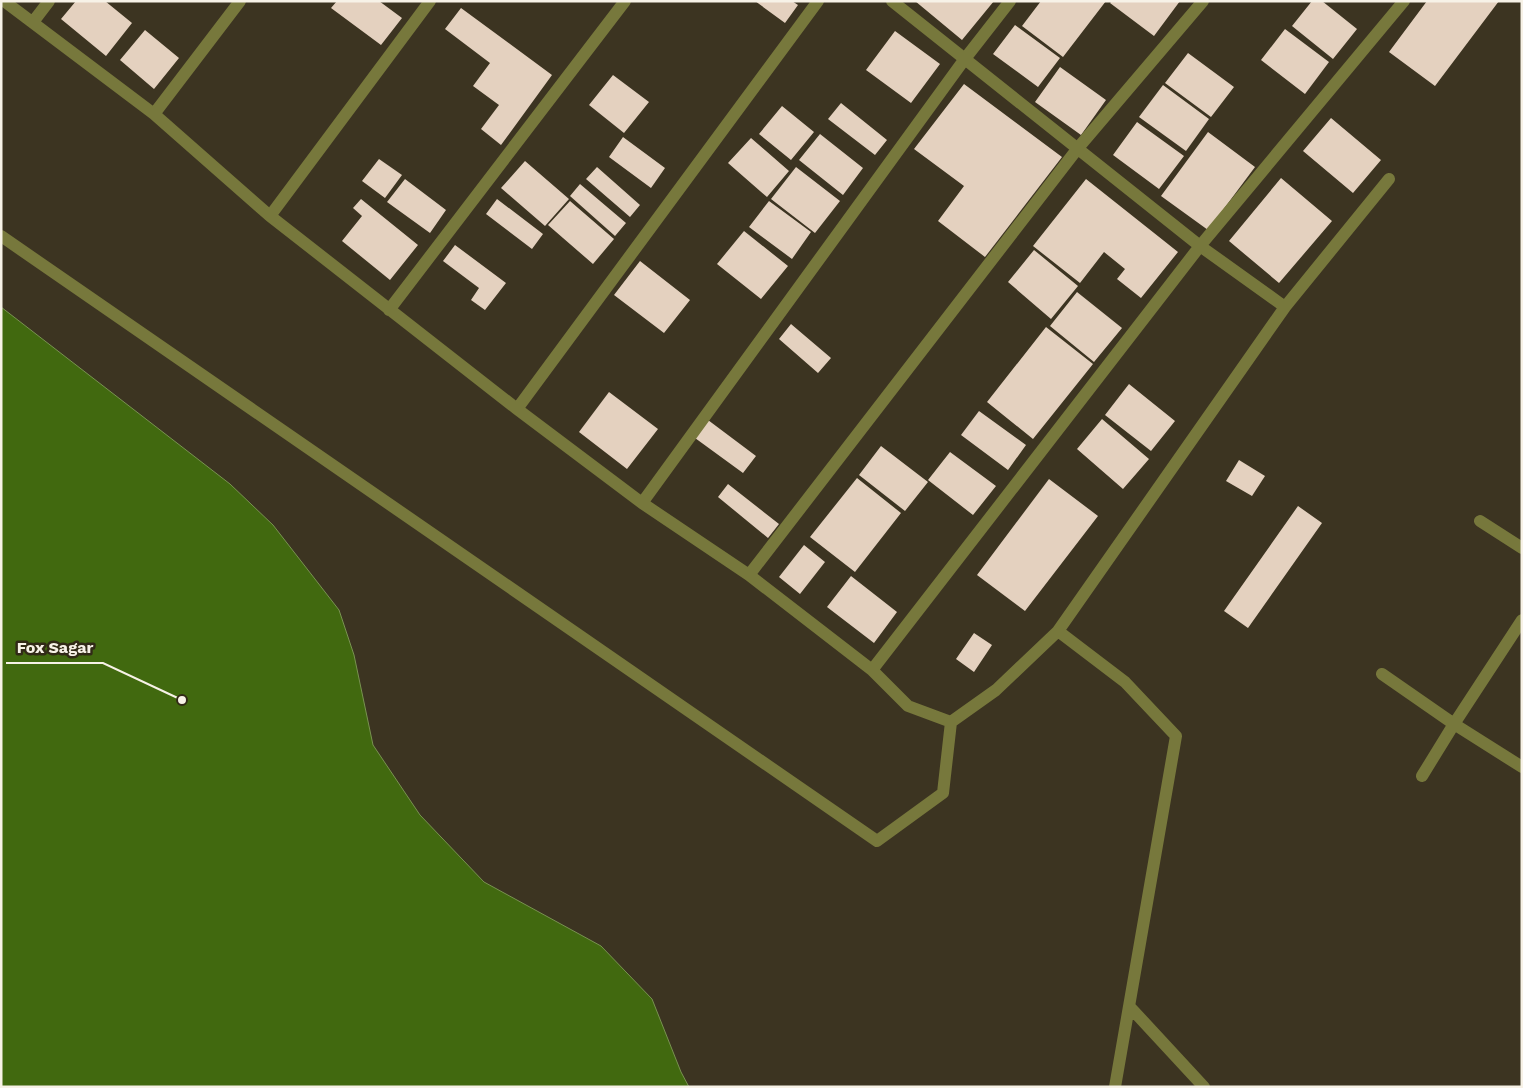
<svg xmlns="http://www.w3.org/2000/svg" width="1523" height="1088" font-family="'Work Sans',sans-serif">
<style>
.water{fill:#41690f;stroke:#789250}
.building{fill:#e4d1bf}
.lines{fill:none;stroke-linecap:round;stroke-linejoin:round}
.minor{stroke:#77783c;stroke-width:12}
.leader{fill:none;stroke:#f7f2e7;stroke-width:2}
.callout-dot{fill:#f7f2e7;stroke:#312a17;stroke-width:2}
.callout-label{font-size:16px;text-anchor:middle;font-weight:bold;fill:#f7f2e7;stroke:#312a17;stroke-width:5;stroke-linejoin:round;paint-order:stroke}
</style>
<rect width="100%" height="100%" fill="#3c3421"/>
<!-- water -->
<path class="water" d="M 1,307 L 230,484 L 273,525 L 339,610 L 354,655 L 373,745 L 420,815 L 484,882 L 601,946 L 652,999 L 681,1072 L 689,1087 L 1,1087 Z"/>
<!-- building -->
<path class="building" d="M 76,1 L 105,1 L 132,23 L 106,56 L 61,19 Z
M 337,1 L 379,1 L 402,18 L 381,45 L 331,8 Z
M 755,1 L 792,1 L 798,5 L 785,23 Z
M 915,1 L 994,1 L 962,40 Z
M 1041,1 L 1106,1 L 1063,57 L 1022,26 Z
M 1112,1 L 1180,1 L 1154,36 L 1110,3 Z
M 1312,1 L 1322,1 L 1357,29 L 1333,59 L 1292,26 Z
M 1427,1 L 1499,1 L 1435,86 L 1389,52 Z
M 461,8 L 552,75 L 501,145 L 481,129 L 499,105 L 473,86 L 490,63 L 445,29 Z
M 1015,25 L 1060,58 L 1038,87 L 993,54 Z
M 1285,29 L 1329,62 L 1305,94 L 1261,60 Z
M 145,30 L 179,58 L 154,89 L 120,60 Z
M 895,31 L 940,64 L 911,103 L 866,70 Z
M 1188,53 L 1234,87 L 1211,117 L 1165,83 Z
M 1060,67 L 1106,100 L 1081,135 L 1035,102 Z
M 613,75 L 649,102 L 624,133 L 589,105 Z
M 964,84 L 1062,157 L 985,257 L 938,221 L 964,186 L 914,149 Z
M 1163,85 L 1209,119 L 1186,151 L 1139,117 Z
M 841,103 L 887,140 L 875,155 L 828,119 Z
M 782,106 L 814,132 L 791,160 L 759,134 Z
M 1331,118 L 1381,160 L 1353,193 L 1303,151 Z
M 1137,122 L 1184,156 L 1159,189 L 1113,155 Z
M 1208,132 L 1255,167 L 1208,230 L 1161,196 Z
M 820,134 L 863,168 L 843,195 L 799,160 Z
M 623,137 L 665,168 L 651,188 L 609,157 Z
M 751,138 L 789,171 L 767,197 L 728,163 Z
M 379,159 L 402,175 L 385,198 L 362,181 Z
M 525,161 L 569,199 L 545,226 L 501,188 Z
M 597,167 L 640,205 L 630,217 L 586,179 Z
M 796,167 L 840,201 L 815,233 L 771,199 Z
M 1281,178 L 1332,221 L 1279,283 L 1229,241 Z
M 405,179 L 446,210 L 430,233 L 387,202 Z
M 1086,179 L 1178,252 L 1141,298 L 1117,279 L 1125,269 L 1104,252 L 1080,283 L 1033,246 Z
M 580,184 L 626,223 L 615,236 L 570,196 Z
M 361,199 L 418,245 L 390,280 L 342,241 L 362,216 L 353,208 Z
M 497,199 L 543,234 L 532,249 L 486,214 Z
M 570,201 L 614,239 L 593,264 L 548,225 Z
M 769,201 L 811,232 L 792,259 L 749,227 Z
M 744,231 L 788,266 L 761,299 L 717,264 Z
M 455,245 L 506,283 L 485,310 L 471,300 L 479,288 L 443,261 Z
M 1034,250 L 1078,286 L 1051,319 L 1008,282 Z
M 640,261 L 690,300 L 664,333 L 614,295 Z
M 1077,292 L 1122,328 L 1094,362 L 1050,326 Z
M 791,324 L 831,358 L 818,373 L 779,339 Z
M 1046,327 L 1093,364 L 1033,439 L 987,402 Z
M 1129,384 L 1175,421 L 1151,451 L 1105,415 Z
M 609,392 L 658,429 L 627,469 L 579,432 Z
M 979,411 L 1026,445 L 1008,470 L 961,435 Z
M 1102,419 L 1149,459 L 1123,489 L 1077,449 Z
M 708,420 L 756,456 L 743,473 L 695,438 Z
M 881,446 L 928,482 L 905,511 L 859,475 Z
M 950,452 L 996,486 L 973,515 L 928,480 Z
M 1239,460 L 1265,476 L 1252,496 L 1226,481 Z
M 857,478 L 901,513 L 855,572 L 810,537 Z
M 1049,479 L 1098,516 L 1025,611 L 977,575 Z
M 728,484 L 779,524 L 768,538 L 718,497 Z
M 1298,506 L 1322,523 L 1248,628 L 1224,611 Z
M 804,545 L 825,562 L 800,594 L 779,577 Z
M 851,576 L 897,612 L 874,643 L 827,607 Z
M 974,633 L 992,645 L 974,672 L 956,659 Z"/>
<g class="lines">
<!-- minor -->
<path class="minor" d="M 4,1 L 154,114 L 270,216 L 517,409 L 642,503 L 749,575 L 872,670 L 908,706 L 951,722 L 996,690 L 1058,631 L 1285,307 L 1200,246 L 892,1
M 33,22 L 49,1
M 154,114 L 240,1
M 270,216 L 430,1
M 1,236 L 877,841 L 943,793 L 951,722
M 1285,307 L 1389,179
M 389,310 L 625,1
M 517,409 L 818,1
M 642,503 L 964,60 L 1010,1
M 1480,521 L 1522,548
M 749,575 L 1078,148 L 1203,1
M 1058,631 L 1125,682 L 1176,736 L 1115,1087
M 872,670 L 1200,246 L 1404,1
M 1382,674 L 1454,724 L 1522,767
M 1422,776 L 1454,724 L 1522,620
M 1129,1006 L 1204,1087"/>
</g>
<!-- callouts -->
<path class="leader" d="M182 700L103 663H6"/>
<circle class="callout-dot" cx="182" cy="700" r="5"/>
<g class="callout-label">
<text x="55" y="653">Fox Sagar</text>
</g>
<!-- border -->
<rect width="1523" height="1088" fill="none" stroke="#f7f2e7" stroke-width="5"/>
</svg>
